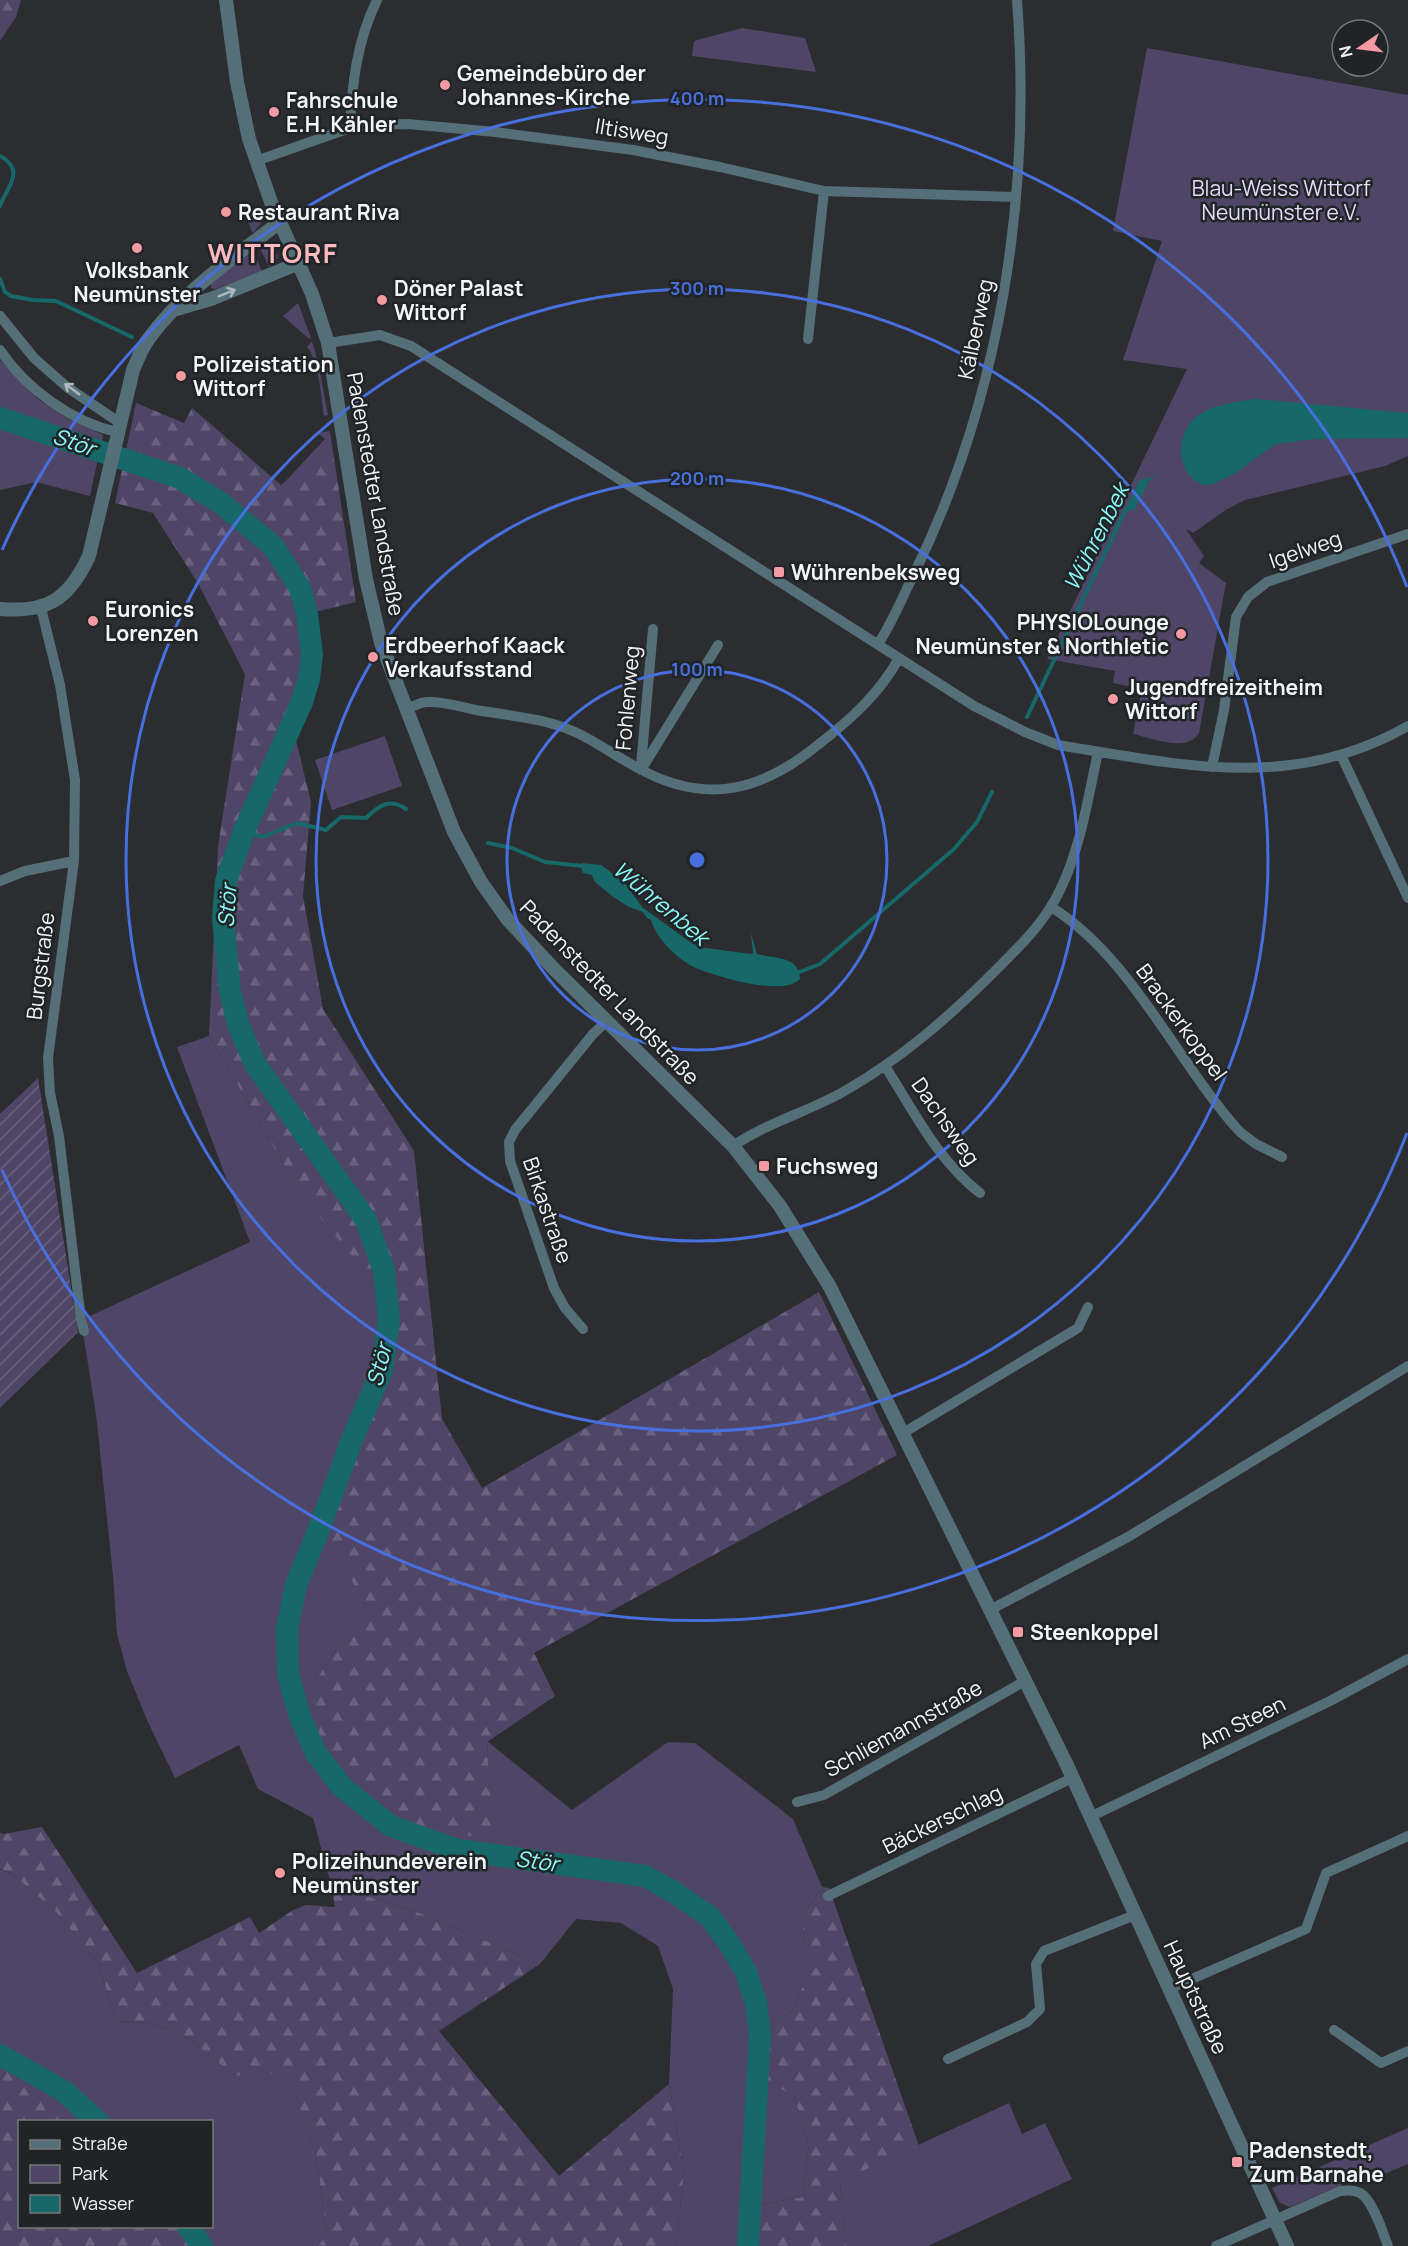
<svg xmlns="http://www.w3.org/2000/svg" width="1408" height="2246" font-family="Manrope,sans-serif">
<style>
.green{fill:#4f4667}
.forest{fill:url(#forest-firs)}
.garden{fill:url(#garden-furrows)}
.water{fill:#176868}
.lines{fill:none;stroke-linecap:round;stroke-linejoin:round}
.stream{stroke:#176868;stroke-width:4}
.river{stroke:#176868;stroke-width:22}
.minor{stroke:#556f78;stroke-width:10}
.tertiary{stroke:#556f78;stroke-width:14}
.oneway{stroke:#acb9be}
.ring{fill:none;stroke:#486fde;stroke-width:3}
.poi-dot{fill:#f49aa3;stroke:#212426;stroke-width:2}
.labels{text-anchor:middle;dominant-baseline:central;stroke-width:5;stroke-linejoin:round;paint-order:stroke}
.poi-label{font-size:21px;font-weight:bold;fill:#f4f5f7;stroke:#212426;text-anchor:start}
.street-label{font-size:21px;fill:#f4f5f7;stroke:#212426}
.park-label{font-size:21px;fill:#e3dbfa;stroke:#212426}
.water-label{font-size:22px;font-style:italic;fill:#89faf9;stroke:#212426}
.district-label{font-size:27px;font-weight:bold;letter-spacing:1.5px;fill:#feb9bf;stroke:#212426}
.centre{fill:#486fde;stroke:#212426;stroke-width:3}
.ring-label{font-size:18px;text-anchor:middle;font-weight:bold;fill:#486fde;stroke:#212426;stroke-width:5;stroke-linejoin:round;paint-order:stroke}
</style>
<defs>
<pattern id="forest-firs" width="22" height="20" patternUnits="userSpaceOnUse" patternTransform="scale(1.5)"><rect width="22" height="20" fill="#4f4667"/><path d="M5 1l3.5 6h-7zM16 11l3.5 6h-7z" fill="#69617e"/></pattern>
<pattern id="garden-furrows" width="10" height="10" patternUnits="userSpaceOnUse" patternTransform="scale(1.5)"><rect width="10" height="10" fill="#4f4667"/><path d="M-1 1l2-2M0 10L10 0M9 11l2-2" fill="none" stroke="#69617e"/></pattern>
</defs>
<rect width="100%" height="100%" fill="#2b2d30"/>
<!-- green -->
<path class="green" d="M 742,28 L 805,38 L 816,72 L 692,56 L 694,41 Z
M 1147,48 L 1408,95 L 1408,456 L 1385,466 L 1245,500 L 1227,509 L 1193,533 L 1186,529 L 1204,556 L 1199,563 L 1226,583 L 1199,733 C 1188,753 1151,738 1133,734 L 1142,689 L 1113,683 L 1115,671 L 1047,659 L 1187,369 L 1123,360 L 1162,241 L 1113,231 Z
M 262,209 L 261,223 L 253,233 C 245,217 245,215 262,209 Z
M 266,246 L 274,248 L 278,256 L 276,263 L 269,267 L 260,248 Z
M 253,252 L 262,271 L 215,289 L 211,288 L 211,281 Z
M 298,303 L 311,338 L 309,339 L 283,316 Z
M 312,341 L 318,362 L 328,415 L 324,416 C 321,397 319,361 307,347 Z
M 0,360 L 38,399 L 66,418 L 103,435 L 90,496 L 36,482 L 0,490 Z
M 330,431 L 332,445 L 281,486 L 325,439 L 318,433 Z
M 385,736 L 402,786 L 332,810 L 315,760 Z
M 209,1036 L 301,1194 L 384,1271 L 389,1320 L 382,1370 L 353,1437 L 320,1529 L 366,1604 L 314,1683 L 492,1841 L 487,1741 L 572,1810 L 668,1742 L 695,1743 L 793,1819 L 822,1887 L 801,1918 L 805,1941 L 805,1980 L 793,2010 L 753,2038 L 794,2096 L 809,2145 L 803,2197 L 744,2207 L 742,2246 L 676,2246 L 684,2173 L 669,2084 L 673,1989 L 658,1946 L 621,1923 L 576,1919 L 540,1964 L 420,1913 L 331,1885 L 313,1818 L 258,1789 L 239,1745 L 175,1778 L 147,1720 L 127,1671 L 117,1634 L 113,1575 L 96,1414 L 81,1320 L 250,1242 L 177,1047 Z
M 0,1870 L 11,1873 L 56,1912 L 99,1964 L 115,2021 L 152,2023 L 188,2038 L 235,2076 L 288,2071 L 316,2156 L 327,2234 L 318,2246 L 202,2246 L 188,2227 L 212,2226 L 212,2122 L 98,2121 L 64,2091 L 0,2057 Z
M 1009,2103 L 1022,2134 L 1045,2123 L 1072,2179 L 928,2246 L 846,2246 L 840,2181 Z
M 1408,2128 L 1408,2164 L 1361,2184 L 1346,2183 L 1290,2207 L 1280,2203 L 1272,2188 Z"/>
<!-- forest -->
<path class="forest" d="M 0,0 L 21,0 L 16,17 L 0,41 Z
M 136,403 L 184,423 L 192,408 L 281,485 L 332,445 L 356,602 L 307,614 L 312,654 L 309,679 L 302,702 L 292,724 L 311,802 L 303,896 L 323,1009 L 414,1151 L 442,1419 L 482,1488 L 819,1292 L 897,1455 L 534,1653 L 555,1696 L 487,1742 L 493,1841 L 396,1820 L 320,1743 L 314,1683 L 366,1604 L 319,1529 L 382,1370 L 389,1320 L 384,1271 L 361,1267 L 301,1194 L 209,1036 L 218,846 L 245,674 L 199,585 L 153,513 L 115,503 Z
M 42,1827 L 137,1973 L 250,1917 L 259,1933 L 293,1910 L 306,1905 L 335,1907 L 331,1885 L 420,1913 L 540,1964 L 439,2031 L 559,2176 L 669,2084 L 684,2173 L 676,2246 L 318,2246 L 327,2234 L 316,2156 L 288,2072 L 235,2076 L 188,2038 L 152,2023 L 115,2021 L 99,1964 L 56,1912 L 11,1873 L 0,1869 L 0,1833 L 4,1834 Z
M 822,1887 L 829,1888 L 919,2146 L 840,2181 L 846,2246 L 742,2246 L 744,2207 L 803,2197 L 809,2145 L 794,2096 L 751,2072 L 753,2038 L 793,2010 L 805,1980 L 805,1941 L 801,1918 Z
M 0,2056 L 64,2091 L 98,2121 L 20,2122 L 20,2226 L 188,2227 L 202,2246 L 0,2246 Z"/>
<!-- garden -->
<path class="garden" d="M 38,1078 L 78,1332 L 0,1408 L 0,1114 Z"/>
<!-- water -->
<path class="water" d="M 1255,399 L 1408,413 L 1408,438 L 1313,439 L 1276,444 L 1234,474 L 1213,484 L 1203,485 C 1199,483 1194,480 1191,477 C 1174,459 1180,426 1200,414 C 1217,404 1237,402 1255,399 Z
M 1155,476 L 1148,481 C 1146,491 1138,499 1135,509 L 1123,513 L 1140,480 Z
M 582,863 L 601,865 L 609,871 L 626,885 L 642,907 L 690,942 L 699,947 L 751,954 L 753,953 L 751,933 L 757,954 C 774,959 799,955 800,979 C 782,997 720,977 698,969 C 678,960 658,941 651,920 L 647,918 L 643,912 L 629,907 L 612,896 L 595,882 L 592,875 L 583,873 L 580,865 Z"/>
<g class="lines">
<!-- stream -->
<path class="stream" d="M 0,156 C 27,171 6,188 0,206
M 0,279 L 5,292 L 11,296 L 33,300 L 56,301 L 132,337
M 1027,717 L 1126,509
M 244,831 L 263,837 L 297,823 L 326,830 L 341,817 L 366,818 C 379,805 390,798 406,809
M 488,843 L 512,848 L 545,862 L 583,866
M 797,973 L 820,964 L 954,849 L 977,822 L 992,792"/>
<!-- river -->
<path class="river" d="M 0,418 L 180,478 L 221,503 L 273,546 L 300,588 L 307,614 L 312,654 L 309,679 L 302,702 L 244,831 L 226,881 L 223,918 L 230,991 L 238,1024 L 255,1064 L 366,1220 L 384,1271 L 389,1320 L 382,1370 L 353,1437 L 319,1529 L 296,1585 L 287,1629 L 288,1674 L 300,1717 L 316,1753 L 342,1787 L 391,1826 L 458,1850 L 645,1876 L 674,1892 L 710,1917 L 729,1943 L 746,1972 L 756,2003 L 760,2035 L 748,2246
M 0,2055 L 64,2091 L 98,2122
M 188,2226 L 202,2246"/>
<!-- minor -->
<path class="minor" d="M 350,128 C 352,83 357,41 377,0
M 256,161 L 350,128 L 368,125 L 408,124 L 495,132 L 633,150 L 720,167 L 824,191 L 1015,197
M 0,316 L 34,358 L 67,387 L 120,423
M 808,339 L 824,191
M 328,343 L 380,335 L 411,346 L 974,706 L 1025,732 L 1058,745 C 1181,765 1293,792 1408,726
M 0,350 C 26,389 72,422 117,432
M 41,608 L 60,685 L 75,780 L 74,861 L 48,1058 L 50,1093 L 59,1136 L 81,1320 L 84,1331
M 878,644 C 892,623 902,598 913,576 C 1000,399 1032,196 1017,0
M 406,709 C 413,707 420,702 427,702 C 444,701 465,708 482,711 C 513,716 546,719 575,732 C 597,742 617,757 638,768 C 706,806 762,791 819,744 C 850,720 880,693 899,658
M 1341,755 L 1408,898
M 641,766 L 653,629
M 1212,767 L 1224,710 L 1236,617 L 1248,597 L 1267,582 L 1408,534
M 641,770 L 718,645
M 0,881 L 25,871 L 74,861
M 1051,907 C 1132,957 1177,1063 1240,1132 L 1256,1144 L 1282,1157
M 885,1066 C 913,1110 938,1161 980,1193
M 733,1146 C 767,1123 807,1112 843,1092 C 901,1059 949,1017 996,970 C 1021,945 1046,921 1061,888 C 1081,846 1088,798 1098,752
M 583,1329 L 565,1308 L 554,1288 L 510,1161 L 509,1142 L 515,1130 L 593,1034 L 606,1022
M 903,1433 L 1078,1328 L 1088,1307
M 990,1610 L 1128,1537 L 1408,1366
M 797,1802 L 824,1795 L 1025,1681
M 1090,1817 L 1330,1701 L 1408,1659
M 828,1896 L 1072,1778
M 1169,1989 L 1306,1929 L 1326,1873 L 1408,1836
M 1334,2030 L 1381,2063 L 1408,2051
M 948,2059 L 1027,2022 L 1040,2009 L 1036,1964 L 1044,1951 L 1135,1915
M 1216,2246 L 1340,2191 C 1347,2190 1354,2190 1360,2193 C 1373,2200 1383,2233 1388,2246"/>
<!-- tertiary -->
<path class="tertiary" d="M 226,0 L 237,82 L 249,139 L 271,202 L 312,294 L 328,343 L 366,579 L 381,643 L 454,832 L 481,882 L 508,920 L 555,970 L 733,1146 L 780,1206 L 830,1287 L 1066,1763 L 1287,2246
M 173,310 L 211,299 L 299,263
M 0,609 C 48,613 69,599 89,556 L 133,370 C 137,361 141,350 147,341 C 182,292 233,258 280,222"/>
</g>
<!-- one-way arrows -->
<defs><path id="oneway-shaft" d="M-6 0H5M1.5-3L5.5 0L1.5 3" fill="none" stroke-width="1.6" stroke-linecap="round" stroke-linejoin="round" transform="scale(1.5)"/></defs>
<g class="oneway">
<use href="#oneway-shaft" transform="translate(227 293) rotate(-22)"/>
<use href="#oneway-shaft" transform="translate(72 389) rotate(-144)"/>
</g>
<!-- distance rings -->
<g class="ring">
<circle cx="697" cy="860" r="190"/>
<circle cx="697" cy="860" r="381"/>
<circle cx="697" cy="860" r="571"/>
<path d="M1407 1133A761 761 0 0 1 2 1170M2 550A761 761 0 0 1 1407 587"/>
</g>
<!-- markers -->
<g class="poi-dot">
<circle cx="445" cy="85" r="6"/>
<circle cx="274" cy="112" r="6"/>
<circle cx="226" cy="212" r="6"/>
<circle cx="137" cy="248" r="6"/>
<circle cx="382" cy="300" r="6"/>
<circle cx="181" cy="376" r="6"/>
<rect x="773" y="566" width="12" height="12" rx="3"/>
<circle cx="93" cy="621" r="6"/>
<circle cx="1181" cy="634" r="6"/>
<circle cx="373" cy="657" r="6"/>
<circle cx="1113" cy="699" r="6"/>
<rect x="758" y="1160" width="12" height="12" rx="3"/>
<rect x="1012" y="1626" width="12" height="12" rx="3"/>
<circle cx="280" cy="1873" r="6"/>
<rect x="1231" y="2156" width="12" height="12" rx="3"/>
</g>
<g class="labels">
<!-- poi labels -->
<g class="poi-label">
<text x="457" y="73">Gemeindebüro der<tspan x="457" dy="24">Johannes-Kirche</tspan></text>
<text x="286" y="100">Fahrschule<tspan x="286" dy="24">E.H. Kähler</tspan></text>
<text x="238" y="212">Restaurant Riva</text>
<text x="137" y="270" text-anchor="middle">Volksbank<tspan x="137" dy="24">Neumünster</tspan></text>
<text x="394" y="288">Döner Palast<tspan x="394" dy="24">Wittorf</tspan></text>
<text x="193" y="364">Polizeistation<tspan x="193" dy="24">Wittorf</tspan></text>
<text x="791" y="572">Wührenbeksweg</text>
<text x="105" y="609">Euronics<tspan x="105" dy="24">Lorenzen</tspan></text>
<text x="1169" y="622" text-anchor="end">PHYSIOLounge<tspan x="1169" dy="24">Neumünster &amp; Northletic</tspan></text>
<text x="385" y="645">Erdbeerhof Kaack<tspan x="385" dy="24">Verkaufsstand</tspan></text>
<text x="1125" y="687">Jugendfreizeitheim<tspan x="1125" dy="24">Wittorf</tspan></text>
<text x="776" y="1166">Fuchsweg</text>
<text x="1030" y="1632">Steenkoppel</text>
<text x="292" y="1861">Polizeihundeverein<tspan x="292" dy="24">Neumünster</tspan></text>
<text x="1249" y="2150">Padenstedt,<tspan x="1249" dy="24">Zum Barnahe</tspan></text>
</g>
<!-- street labels -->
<g class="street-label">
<text transform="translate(632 131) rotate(9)">Iltisweg</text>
<text transform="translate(975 329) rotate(-78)">Kälberweg</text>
<text transform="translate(376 494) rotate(80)">Padenstedter Landstraße</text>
<text transform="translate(1305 549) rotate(-19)">Igelweg</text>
<text transform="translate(627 698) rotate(-85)">Fohlenweg</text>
<text transform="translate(40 966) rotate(-83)">Burgstraße</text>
<text transform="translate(610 992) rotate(46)">Padenstedter Landstraße</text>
<text transform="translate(1182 1022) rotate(54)">Brackerkoppel</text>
<text transform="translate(946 1121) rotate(55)">Dachsweg</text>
<text transform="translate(548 1210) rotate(71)">Birkastraße</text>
<text transform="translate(1242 1722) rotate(-26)">Am Steen</text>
<text transform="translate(903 1728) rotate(-29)">Schliemannstraße</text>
<text transform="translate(942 1819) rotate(-26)">Bäckerschlag</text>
<text transform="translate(1196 1997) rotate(65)">Hauptstraße</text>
</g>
<!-- park labels -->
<g class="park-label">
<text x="1281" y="188">Blau-Weiss Wittorf<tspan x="1281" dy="24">Neumünster e.V.</tspan></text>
</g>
<!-- water labels -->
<g class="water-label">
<text transform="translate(74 442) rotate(19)">Stör</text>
<text transform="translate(1096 537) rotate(-63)">Wührenbek</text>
<text transform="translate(661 903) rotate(40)">Wührenbek</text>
<text transform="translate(227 906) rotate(-86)">Stör</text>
<text transform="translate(379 1365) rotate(-76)">Stör</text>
<text transform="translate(537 1861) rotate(8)">Stör</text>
</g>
<!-- district labels -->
<g class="district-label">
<text x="273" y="252">WITTORF</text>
</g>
</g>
<circle cx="697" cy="860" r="9" class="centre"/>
<g class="ring-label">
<text x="697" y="105">400 m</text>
<text x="697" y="295">300 m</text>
<text x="697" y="485">200 m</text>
<text x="697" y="676">100 m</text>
</g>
<!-- legend -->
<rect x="18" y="2120" width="195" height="108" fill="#212426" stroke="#75787a" stroke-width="1.5"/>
<rect x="30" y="2140" width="30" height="9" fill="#556f78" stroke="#75787a" stroke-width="1.5"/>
<text x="72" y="2150" font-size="18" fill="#f4f5f7">Straße</text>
<rect x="30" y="2165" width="30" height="18" fill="#4f4667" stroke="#75787a" stroke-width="1.5"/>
<text x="72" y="2180" font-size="18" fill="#f4f5f7">Park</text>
<rect x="30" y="2195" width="30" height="18" fill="#176868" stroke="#75787a" stroke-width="1.5"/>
<text x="72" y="2210" font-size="18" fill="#f4f5f7">Wasser</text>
<!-- north arrow -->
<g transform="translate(1360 48) rotate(256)"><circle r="28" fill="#212426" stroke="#75787a" stroke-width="1.5"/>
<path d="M0-4.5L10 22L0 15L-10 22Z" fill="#f49aa3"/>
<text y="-9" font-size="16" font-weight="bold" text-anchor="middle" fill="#f4f5f7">N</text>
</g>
</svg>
